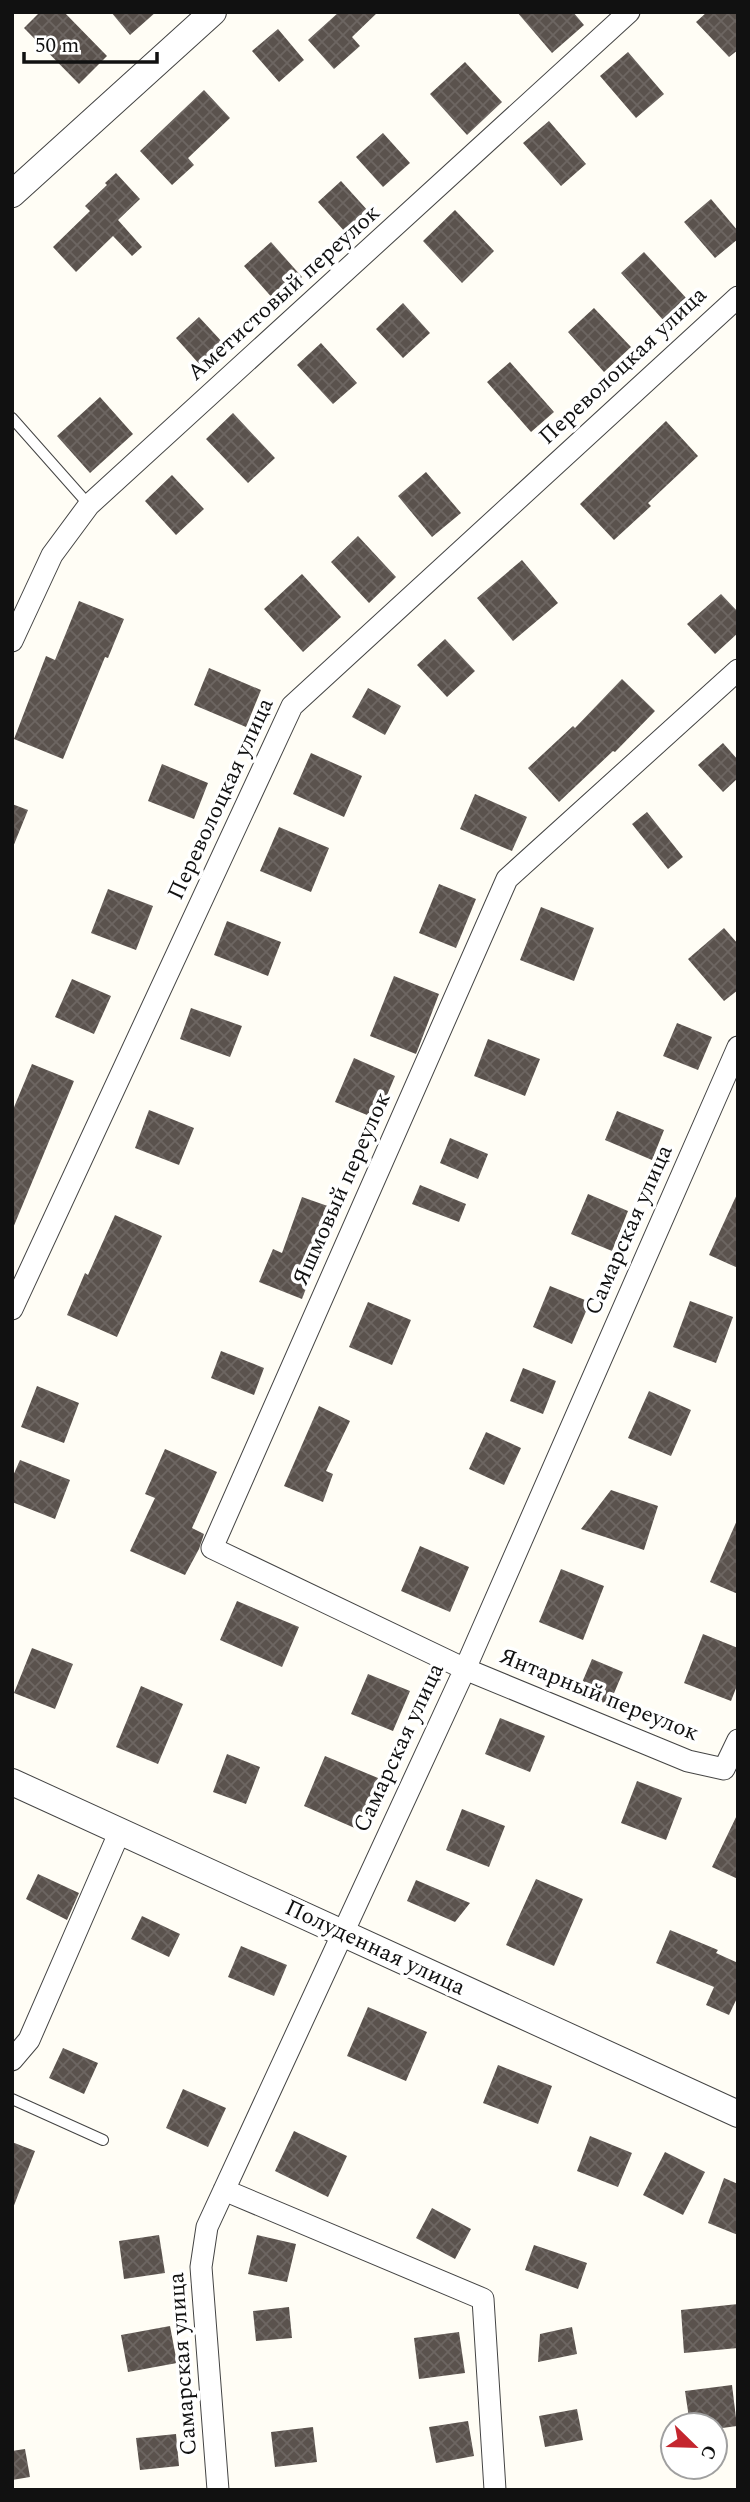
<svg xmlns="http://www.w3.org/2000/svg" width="750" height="2502" font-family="Spectral,serif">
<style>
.building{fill:url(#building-cross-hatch)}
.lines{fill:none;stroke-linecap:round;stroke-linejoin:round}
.service-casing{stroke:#444;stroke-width:12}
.minor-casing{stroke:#444;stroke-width:23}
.tertiary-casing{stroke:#444;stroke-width:28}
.service{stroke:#fff;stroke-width:10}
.minor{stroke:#fff;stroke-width:21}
.tertiary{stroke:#fff;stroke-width:26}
.labels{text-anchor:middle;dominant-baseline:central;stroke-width:7;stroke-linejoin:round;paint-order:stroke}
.street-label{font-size:23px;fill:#111;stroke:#fff}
</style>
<defs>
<pattern id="building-cross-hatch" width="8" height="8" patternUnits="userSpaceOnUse" patternTransform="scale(1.75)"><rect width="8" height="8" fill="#5a524d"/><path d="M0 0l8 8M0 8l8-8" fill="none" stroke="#6d6662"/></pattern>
</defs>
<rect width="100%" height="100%" fill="#fffdf5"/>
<!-- building -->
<path class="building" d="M 40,12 L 64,12 L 107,56 L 79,84 L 24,28 Z
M 111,12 L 156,12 L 130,35 Z
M 339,12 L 378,12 L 352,37 L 360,46 L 334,69 L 308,40 Z
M 517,12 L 573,12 L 584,25 L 552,53 Z
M 707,12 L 738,12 L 738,50 L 729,57 L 696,22 Z
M 278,29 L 304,60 L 279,82 L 252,51 Z
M 628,52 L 664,94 L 636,118 L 600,76 Z
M 465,62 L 502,102 L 467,135 L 430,94 Z
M 204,90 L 230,118 L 188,158 L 194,165 L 172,185 L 140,151 Z
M 549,121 L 586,164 L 561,186 L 523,143 Z
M 383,133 L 410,163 L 383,187 L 356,157 Z
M 116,173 L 140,199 L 118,220 L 142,247 L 132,256 L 113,236 L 76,272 L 53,247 L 90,211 L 85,206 L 107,185 L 105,183 Z
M 341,181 L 369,212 L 346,233 L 318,202 Z
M 711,199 L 738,231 L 738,239 L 715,258 L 684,222 Z
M 455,210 L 494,251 L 462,283 L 423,241 Z
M 271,242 L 302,277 L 275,301 L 244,266 Z
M 644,252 L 688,300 L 664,321 L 621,273 Z
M 403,303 L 430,333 L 403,358 L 376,329 Z
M 594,308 L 631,347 L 604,372 L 568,332 Z
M 199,317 L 224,344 L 201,366 L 176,338 Z
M 321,343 L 357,383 L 333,404 L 297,365 Z
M 510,362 L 554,412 L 531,432 L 487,382 Z
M 100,397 L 133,434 L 90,473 L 57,436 Z
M 233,413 L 275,458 L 248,483 L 206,439 Z
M 666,421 L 698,456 L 648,503 L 651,506 L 614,540 L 580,504 Z
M 426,472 L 461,513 L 432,537 L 398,496 Z
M 172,475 L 204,509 L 176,535 L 145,501 Z
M 358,536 L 396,577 L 369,603 L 331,562 Z
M 522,560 L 558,603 L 513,641 L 477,598 Z
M 302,574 L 341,617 L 303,652 L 264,609 Z
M 721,594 L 738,612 L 738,633 L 715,654 L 687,624 Z
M 79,601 L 124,619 L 108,658 L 105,657 L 63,759 L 14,739 L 46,656 L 55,660 Z
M 445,639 L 475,671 L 447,697 L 417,665 Z
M 209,668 L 261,690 L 246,727 L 194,705 Z
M 622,679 L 655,711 L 615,752 L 613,751 L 559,802 L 528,768 L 573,726 L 575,728 Z
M 368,688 L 401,706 L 385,735 L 352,717 Z
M 723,743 L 738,760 L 738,778 L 723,792 L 698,765 Z
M 311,753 L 362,776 L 344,817 L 293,794 Z
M 162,764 L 208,783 L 194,819 L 148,801 Z
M 475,794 L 527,817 L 512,851 L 460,829 Z
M 12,804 L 28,810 L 13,847 L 12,847 Z
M 647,812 L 683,857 L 668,869 L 632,824 Z
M 279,827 L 329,848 L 311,892 L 260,871 Z
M 439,884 L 476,899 L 456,948 L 419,933 Z
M 108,889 L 153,906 L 136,950 L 91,933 Z
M 541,907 L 594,928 L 574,981 L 520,960 Z
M 227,921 L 281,942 L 268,976 L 214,955 Z
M 724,928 L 738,944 L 738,990 L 724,1001 L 688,959 Z
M 394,976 L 439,994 L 416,1054 L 370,1036 Z
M 72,979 L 111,996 L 94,1034 L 55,1017 Z
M 191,1008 L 242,1026 L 230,1057 L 180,1039 Z
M 677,1023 L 712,1037 L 698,1070 L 663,1056 Z
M 488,1039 L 540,1059 L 525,1096 L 474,1076 Z
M 354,1058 L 395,1076 L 377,1119 L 335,1102 Z
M 32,1064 L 74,1081 L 13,1228 L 12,1112 Z
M 149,1110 L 194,1128 L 179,1165 L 135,1148 Z
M 617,1111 L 664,1130 L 652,1160 L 605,1140 Z
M 450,1138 L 488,1154 L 478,1179 L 440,1163 Z
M 420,1185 L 466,1204 L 459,1222 L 412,1204 Z
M 738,1192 L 738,1268 L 709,1255 Z
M 588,1194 L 628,1211 L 612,1251 L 571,1234 Z
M 302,1197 L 339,1210 L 324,1250 L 321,1249 L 302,1299 L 259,1282 L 273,1249 L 282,1253 Z
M 115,1215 L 162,1236 L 117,1337 L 67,1315 L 85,1273 L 88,1275 Z
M 550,1286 L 590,1302 L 572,1344 L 533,1327 Z
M 690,1301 L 733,1317 L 716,1363 L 673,1347 Z
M 368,1302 L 411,1320 L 392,1365 L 349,1347 Z
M 221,1351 L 264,1368 L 254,1395 L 211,1378 Z
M 523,1368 L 556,1381 L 543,1414 L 510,1401 Z
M 37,1386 L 79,1403 L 64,1443 L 21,1427 Z
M 649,1391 L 691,1410 L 671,1456 L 628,1438 Z
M 319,1406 L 350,1421 L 326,1471 L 333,1474 L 323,1502 L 284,1486 Z
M 486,1432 L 521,1448 L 504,1485 L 469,1469 Z
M 165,1449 L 217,1472 L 192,1528 L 204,1534 L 199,1549 L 185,1575 L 130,1551 L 155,1498 L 145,1494 Z
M 20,1460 L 70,1480 L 55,1519 L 12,1502 L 12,1478 Z
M 611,1490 L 658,1506 L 644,1550 L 581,1529 Z
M 738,1518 L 738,1594 L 710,1582 Z
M 420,1546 L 469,1567 L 450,1612 L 401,1591 Z
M 561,1569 L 604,1586 L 583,1640 L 539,1622 Z
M 237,1601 L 299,1627 L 282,1667 L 220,1640 Z
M 703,1634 L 738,1648 L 738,1683 L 731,1701 L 684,1683 Z
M 32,1648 L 73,1664 L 55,1709 L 14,1693 Z
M 592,1659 L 623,1672 L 609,1705 L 578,1692 Z
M 368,1674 L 410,1691 L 393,1731 L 351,1714 Z
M 141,1686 L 183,1704 L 158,1764 L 116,1747 Z
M 500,1718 L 545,1736 L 530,1772 L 485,1754 Z
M 227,1754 L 260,1767 L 246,1804 L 213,1792 Z
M 325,1756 L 378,1778 L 357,1829 L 304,1806 Z
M 637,1781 L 682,1798 L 666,1840 L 621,1823 Z
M 462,1809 L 505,1826 L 489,1867 L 446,1850 Z
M 738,1813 L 738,1879 L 712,1867 Z
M 38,1874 L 79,1893 L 67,1920 L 26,1899 Z
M 536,1879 L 583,1899 L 554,1966 L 506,1945 Z
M 416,1880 L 470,1903 L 455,1922 L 407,1901 Z
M 142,1916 L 180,1934 L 169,1957 L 131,1939 Z
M 670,1930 L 718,1950 L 716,1953 L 738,1963 L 738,1996 L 729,2015 L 706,2005 L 714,1987 L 656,1963 Z
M 241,1946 L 287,1965 L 274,1996 L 228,1977 Z
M 368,2007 L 427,2032 L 406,2081 L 347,2056 Z
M 63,2048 L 98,2063 L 84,2094 L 49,2078 Z
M 498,2065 L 552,2086 L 538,2124 L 483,2103 Z
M 183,2089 L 226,2108 L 208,2147 L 166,2128 Z
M 294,2131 L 347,2156 L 328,2197 L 275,2171 Z
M 590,2136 L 632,2153 L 618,2187 L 577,2171 Z
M 12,2142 L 35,2151 L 13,2208 L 12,2208 Z
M 665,2152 L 705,2172 L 683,2215 L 643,2195 Z
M 724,2178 L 738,2184 L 738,2235 L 708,2223 Z
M 432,2208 L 471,2229 L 455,2259 L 416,2238 Z
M 159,2235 L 165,2273 L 124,2279 L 119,2241 Z
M 257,2235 L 296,2244 L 287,2282 L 248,2274 Z
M 534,2245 L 587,2263 L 578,2289 L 525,2270 Z
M 738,2304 L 738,2348 L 684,2353 L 681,2310 Z
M 289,2307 L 292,2338 L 256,2341 L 253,2311 Z
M 170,2326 L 177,2363 L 128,2372 L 121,2335 Z
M 572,2327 L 577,2354 L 538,2362 L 540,2334 Z
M 459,2332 L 465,2373 L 419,2379 L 414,2338 Z
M 732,2385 L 737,2426 L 715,2429 L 715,2425 L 690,2425 L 685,2391 Z
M 577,2409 L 583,2440 L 545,2447 L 539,2416 Z
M 468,2421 L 474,2456 L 436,2463 L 429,2427 Z
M 313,2427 L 317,2462 L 275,2467 L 271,2432 Z
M 176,2434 L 179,2466 L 140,2470 L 136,2438 Z
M 25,2449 L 30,2477 L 12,2480 L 12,2451 Z"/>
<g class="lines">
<!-- service casing -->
<g class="service-casing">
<path id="service" d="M 12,418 L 89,505
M 12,2099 L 103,2140"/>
</g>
<!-- minor casing -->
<g class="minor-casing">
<path id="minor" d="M 12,641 L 52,555 L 89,505 L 629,12
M 738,670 L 507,879 L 212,1548 L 465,1669 L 688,1761 L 724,1769 L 738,1740
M 12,1309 L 292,706 L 738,297
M 12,2060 L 29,2040 L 120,1831
M 224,2190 L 483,2299 L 495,2490
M 218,2490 L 201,2267 L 207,2227 L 465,1669 L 738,1047"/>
</g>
<!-- tertiary casing -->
<g class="tertiary-casing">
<path id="tertiary" d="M 12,194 L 213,12
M 12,1782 L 738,2114"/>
</g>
<!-- service -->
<use href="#service" class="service"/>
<!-- minor -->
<use href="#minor" class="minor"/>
<!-- tertiary -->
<use href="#tertiary" class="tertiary"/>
</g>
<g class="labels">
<!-- street labels -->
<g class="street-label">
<text transform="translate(284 293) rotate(-42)">Аметистовый переулок</text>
<text transform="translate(623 366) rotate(-43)">Переволоцкая улица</text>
<text transform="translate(221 799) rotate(-65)">Переволоцкая улица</text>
<text transform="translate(342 1189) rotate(-66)">Яшмовый переулок</text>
<text transform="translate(629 1230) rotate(-66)">Самарская улица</text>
<text transform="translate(599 1695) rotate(22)">Янтарный переулок</text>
<text transform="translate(399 1748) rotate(-65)">Самарская улица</text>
<text transform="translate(375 1948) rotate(25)">Полуденная улица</text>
<text transform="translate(183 2364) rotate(-94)">Самарская улица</text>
</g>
</g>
<!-- border -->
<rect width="750" height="2502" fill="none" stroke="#111111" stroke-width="28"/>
<!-- north arrow -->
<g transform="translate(694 2446) rotate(113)"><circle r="33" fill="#ffffff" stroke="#a0a0a0" stroke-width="2"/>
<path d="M0-5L12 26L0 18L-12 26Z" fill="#c4262e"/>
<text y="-10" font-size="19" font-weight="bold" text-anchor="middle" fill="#111111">С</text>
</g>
<!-- scale -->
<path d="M24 52v10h133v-10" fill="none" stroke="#111111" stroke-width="3.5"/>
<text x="35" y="52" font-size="21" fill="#111111" stroke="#ffffff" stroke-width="5" paint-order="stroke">50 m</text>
</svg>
